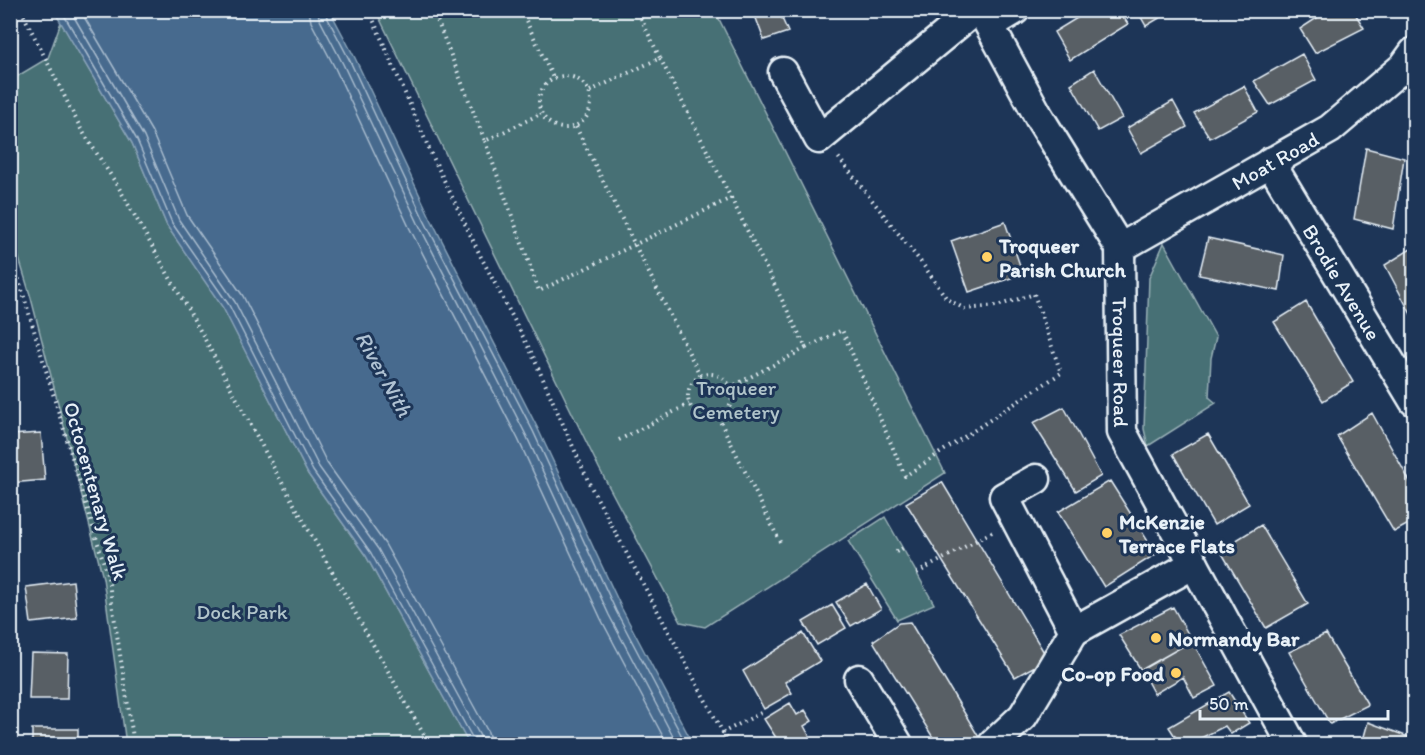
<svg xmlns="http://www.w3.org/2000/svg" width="1425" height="755" font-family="Itim,sans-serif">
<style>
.green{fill:#476f74;stroke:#98b0b6;stroke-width:1.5}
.water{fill:#476b8e;stroke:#87a1b8;stroke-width:1.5}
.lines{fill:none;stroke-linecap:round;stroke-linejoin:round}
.shore{stroke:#a8bbce;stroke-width:1.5}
.building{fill:#595f65;stroke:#e8f1f8;stroke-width:1.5}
.minor-casing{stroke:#e8f1f8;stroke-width:33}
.path{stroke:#e8f1f8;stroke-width:4;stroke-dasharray:1.5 4.5;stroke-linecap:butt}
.minor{stroke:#1d3557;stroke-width:28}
.poi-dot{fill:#ffd166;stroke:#1d3557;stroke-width:2}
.labels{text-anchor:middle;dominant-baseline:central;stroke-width:6;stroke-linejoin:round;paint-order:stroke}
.street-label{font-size:21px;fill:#e8f1f8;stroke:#1d3557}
.poi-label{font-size:21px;font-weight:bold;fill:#e8f1f8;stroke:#1d3557;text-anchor:start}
.park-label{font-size:21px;fill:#b0c4ca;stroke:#1d3557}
.water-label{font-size:22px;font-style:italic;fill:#b0c2d3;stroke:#1d3557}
</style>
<rect width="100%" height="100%" fill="#1d3557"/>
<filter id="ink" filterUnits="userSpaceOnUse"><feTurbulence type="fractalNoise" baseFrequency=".0167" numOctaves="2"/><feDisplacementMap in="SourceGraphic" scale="12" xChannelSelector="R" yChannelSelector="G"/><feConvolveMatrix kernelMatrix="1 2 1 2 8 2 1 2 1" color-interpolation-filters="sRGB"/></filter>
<g filter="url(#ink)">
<!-- green -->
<path class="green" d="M 376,11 L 715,11 L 945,473 L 705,627 L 681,622 L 599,468 Z
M 61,22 L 132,143 L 167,226 L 223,307 L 308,474 L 366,556 L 469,744 L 126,744 L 103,578 L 31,298 L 12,235 L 11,80 L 48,58 Z
M 1164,243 L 1216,337 L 1211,358 L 1209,397 L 1216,403 L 1148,446 L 1144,429 L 1149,278 Z
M 885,517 L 934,604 L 897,620 L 848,541 Z"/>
<!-- water -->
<path class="water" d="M 54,11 L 330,11 L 355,58 L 430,217 L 538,429 L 622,609 L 693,744 L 469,744 L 366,556 L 308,474 L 223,308 L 167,226 L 132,143 Z"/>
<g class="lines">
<!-- shore -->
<path class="shore" d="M 61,10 L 137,140 L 172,223 L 229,305 L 313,471 L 371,553 L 473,739 L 474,744
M 70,10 L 144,137 L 179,220 L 235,302 L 319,467 L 378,549 L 480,736 L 482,744
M 80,10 L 152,132 L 187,215 L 243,296 L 327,463 L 385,544 L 488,732 L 491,744
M 309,10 L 311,22 L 335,68 L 409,227 L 518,439 L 601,619 L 667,744
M 318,10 L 319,18 L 343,64 L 418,223 L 526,435 L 609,615 L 677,744
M 325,10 L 326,15 L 350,61 L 424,220 L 533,431 L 616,611 L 686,744"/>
</g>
<!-- building -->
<path class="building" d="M 753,10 L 796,10 L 781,16 L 788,32 L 764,40 Z
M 1090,10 L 1119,10 L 1128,24 L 1070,60 L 1054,32 Z
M 1137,10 L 1173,10 L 1146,26 Z
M 1329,10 L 1353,10 L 1364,28 L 1315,53 L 1300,29 Z
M 1302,54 L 1316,80 L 1270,105 L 1254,81 Z
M 1094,69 L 1122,118 L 1098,131 L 1071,84 Z
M 1244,86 L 1258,112 L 1210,138 L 1194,113 Z
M 1173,101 L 1187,127 L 1141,153 L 1127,128 Z
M 1366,148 L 1404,158 L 1393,229 L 1354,219 Z
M 1005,222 L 1023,274 L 969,292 L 951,241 Z
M 1208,238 L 1284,255 L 1279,291 L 1199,275 Z
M 1414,247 L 1414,320 L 1385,265 Z
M 1306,302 L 1353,382 L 1323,401 L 1274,322 Z
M 1064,407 L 1101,476 L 1076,491 L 1033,423 Z
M 1372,413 L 1414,489 L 1414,521 L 1394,532 L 1337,436 Z
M 41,433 L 45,480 L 10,483 L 10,435 Z
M 1208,434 L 1249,504 L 1214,525 L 1173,454 Z
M 1110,481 L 1156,554 L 1104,587 L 1058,512 Z
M 942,482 L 1048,659 L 1015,677 L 906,503 Z
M 1261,525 L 1308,604 L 1266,628 L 1220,550 Z
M 73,581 L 77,618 L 31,623 L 26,587 Z
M 867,584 L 881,609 L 851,626 L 836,602 Z
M 832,605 L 846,628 L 817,645 L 803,622 Z
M 1173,607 L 1192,641 L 1141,670 L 1119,635 Z
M 910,622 L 983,744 L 937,744 L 873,641 L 899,623 Z
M 803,633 L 820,661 L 785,682 L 792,693 L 764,709 L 743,671 Z
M 1326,634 L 1368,705 L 1330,724 L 1289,652 Z
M 1192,641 L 1217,686 L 1194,698 L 1183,677 L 1154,694 L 1141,670 Z
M 31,653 L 68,654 L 67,699 L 29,699 Z
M 1229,692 L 1249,723 L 1231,734 L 1225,726 L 1189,744 L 1180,744 L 1169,727 Z
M 790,703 L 797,715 L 805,710 L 812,721 L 804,726 L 814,744 L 824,738 L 827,744 L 780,744 L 764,719 Z
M 1368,722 L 1414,739 L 1414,744 L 1362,744 Z
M 32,729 L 78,729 L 78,744 L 32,744 Z
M 1256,737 L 1261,744 L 1245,744 Z"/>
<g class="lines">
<!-- minor casing -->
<g class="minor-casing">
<g id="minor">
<path id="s1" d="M 981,10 L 1039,117 L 1120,248 L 1122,432 L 1292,744"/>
<path d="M 990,25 L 1015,10"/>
<path d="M 783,72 L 819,139 L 975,10"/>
<path id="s2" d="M 1270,162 L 1414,401"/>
<path id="s3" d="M 1120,248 L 1330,129 L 1403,67 L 1414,52"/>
<path d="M 1036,479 L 1004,497 L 1074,631 L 1194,564"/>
<path d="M 859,679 L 898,744"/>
<path d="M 993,744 L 1023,716 L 1074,631"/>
</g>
</g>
<!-- path -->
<path class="path" d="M 21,10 L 81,129 L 119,188 L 202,334 L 276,472 L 429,744
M 369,10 L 430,151 L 481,257 L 531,352 L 590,485 L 729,744
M 433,10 L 485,141 L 540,114
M 521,10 L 553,78
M539 102a26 26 0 1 1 52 0a26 26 0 1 1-52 0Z
M 590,91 L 660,58 L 637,10
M 576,127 L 700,375
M 485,141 L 539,291 L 731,198 L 660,58
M 731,198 L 806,348 L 731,387
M 10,250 L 108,577 L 134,744
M 806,348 L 842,330 L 905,476 L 1061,373 L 1034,294 L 997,306 L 965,309 L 947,299 L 924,266 L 838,157
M688 396a22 22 0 1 1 44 0a22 22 0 1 1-44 0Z
M 718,417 L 781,544
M 619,440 L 689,404
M 896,552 L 903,548
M 917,573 L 992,532
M 722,733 L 761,713"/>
<!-- minor -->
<use href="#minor" class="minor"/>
</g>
</g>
<!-- markers -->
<g class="poi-dot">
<circle cx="987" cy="257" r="6"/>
<circle cx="1107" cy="533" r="6"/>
<circle cx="1156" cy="638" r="6"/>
<circle cx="1176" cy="673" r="6"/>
</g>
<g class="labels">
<!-- street labels -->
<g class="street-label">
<text stroke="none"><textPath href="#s3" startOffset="178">Moat Road</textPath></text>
<text stroke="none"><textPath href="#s2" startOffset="140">Brodie Avenue</textPath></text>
<text stroke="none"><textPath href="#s1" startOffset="390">Troqueer Road</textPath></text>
<text transform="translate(96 491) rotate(74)">Octocentenary Walk</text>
</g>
<!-- poi labels -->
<g class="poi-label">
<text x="999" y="245">Troqueer<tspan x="999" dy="24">Parish Church</tspan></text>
<text x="1119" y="521">McKenzie<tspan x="1119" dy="24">Terrace Flats</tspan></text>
<text x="1168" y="638">Normandy Bar</text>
<text x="1164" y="673" text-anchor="end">Co-op Food</text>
</g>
<!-- park labels -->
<g class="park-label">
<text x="736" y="387">Troqueer<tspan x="736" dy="24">Cemetery</tspan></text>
<text x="242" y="611">Dock Park</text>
</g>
<!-- water labels -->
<g class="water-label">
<text transform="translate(384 374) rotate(61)">River Nith</text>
</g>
</g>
<!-- margin -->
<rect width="1425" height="755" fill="none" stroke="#1d3557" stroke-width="36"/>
<rect x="18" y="18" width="1389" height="719" fill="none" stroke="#e8f1f8" stroke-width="2" filter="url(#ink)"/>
<!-- scale -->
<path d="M1200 710v9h188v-9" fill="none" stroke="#e8f1f8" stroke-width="3"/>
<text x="1209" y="710" font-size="18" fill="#e8f1f8" stroke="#1d3557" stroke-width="4.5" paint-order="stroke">50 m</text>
</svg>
